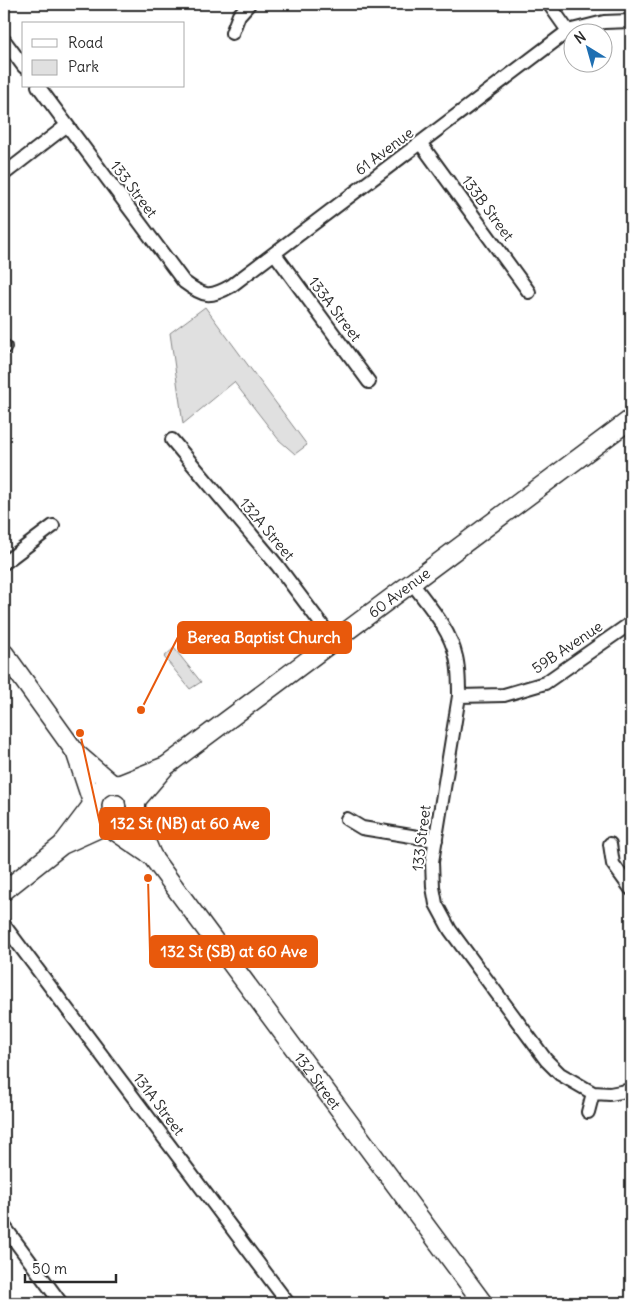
<svg xmlns="http://www.w3.org/2000/svg" width="635" height="1307" font-family="Delius,sans-serif">
<style>
.green{fill:#e0e0e0;stroke:#868686}
.lines{fill:none;stroke-linecap:round;stroke-linejoin:round}
.street-casing{stroke:#2b2b2b;stroke-width:16}
.secondary-casing{stroke:#2b2b2b;stroke-width:21}
.street{stroke:#fff;stroke-width:12}
.secondary{stroke:#fff;stroke-width:18}
.labels{text-anchor:middle;dominant-baseline:central;stroke-width:4;stroke-linejoin:round;paint-order:stroke}
.street-label{font-size:15px;fill:#2b2b2b;stroke:#fff}
.leader{fill:none;stroke:#e8590c;stroke-width:2}
.callout-dot{fill:#e8590c;stroke:#fff;stroke-width:2}
.callout{fill:#e8590c;stroke:#e8590c;stroke-width:2}
.callout-label{font-size:16px;text-anchor:middle;font-weight:bold;fill:#fff}
</style>
<rect width="100%" height="100%" fill="#fff"/>
<filter id="ink" filterUnits="userSpaceOnUse"><feTurbulence type="fractalNoise" baseFrequency=".02" numOctaves="2"/><feDisplacementMap in="SourceGraphic" scale="10" xChannelSelector="R" yChannelSelector="G"/><feConvolveMatrix kernelMatrix="1 2 1 2 8 2 1 2 1" color-interpolation-filters="sRGB"/></filter>
<g filter="url(#ink)">
<!-- green -->
<path class="green" d="M 205,307 L 307,445 L 295,454 L 279,440 L 234,382 L 183,424 L 170,333 Z
M 174,648 L 201,682 L 190,689 L 164,657 Z"/>
<g class="lines">
<!-- street casing -->
<g class="street-casing">
<path id="street" d="M 549,4 L 568,31
M 232,33 L 239,15 L 249,4
M 4,40 L 24,67
M 38,86 L 184,282 C 204,297 210,298 231,286 L 568,31 L 604,22 L 631,21
M 421,144 L 529,292
M 4,174 L 66,126
M 275,254 L 369,382
M 4,346 L 5,347
M 172,440 L 277,565 L 334,641
M 4,563 L 53,526
M 412,583 C 429,606 450,629 456,657 C 459,669 459,683 459,696 L 432,862 L 433,887 L 436,904 L 450,930 L 546,1060 L 560,1074 L 593,1093 L 588,1112
M 459,696 L 504,695 L 545,683 L 631,623
M 347,819 L 362,828 L 436,840
M 610,844 L 613,864 L 631,889
M 4,925 L 288,1303
M 593,1093 L 610,1094 L 631,1090
M 4,1226 L 61,1303"/>
</g>
<!-- secondary casing -->
<g class="secondary-casing">
<g id="secondary">
<path d="M 4,653 L 76,753 L 112,784"/>
<path d="M 76,754 L 92,802"/>
<circle cx="114" cy="806" r="22"/>
<path d="M 118,785 L 163,767"/>
<path id="s1" d="M 135,802 L 166,766 L 631,419"/>
<path id="s2" d="M 134,813 L 153,858 L 483,1303"/>
<path d="M 109,827 L 153,857"/>
<path d="M 64,842 L 92,805"/>
<path d="M 4,891 L 62,845 L 104,826"/>
</g>
</g>
<!-- street -->
<use href="#street" class="street"/>
<!-- secondary -->
<use href="#secondary" class="secondary"/>
</g>
</g>
<g class="labels">
<!-- street labels -->
<g class="street-label">
<text transform="translate(384 151) rotate(-37)">61 Avenue</text>
<text transform="translate(134 189) rotate(53)">133 Street</text>
<text transform="translate(488 208) rotate(54)">133B Street</text>
<text transform="translate(335 309) rotate(53)">133A Street</text>
<text transform="translate(267 529) rotate(50)">132A Street</text>
<text stroke="none"><textPath href="#s1" startOffset="338">60 Avenue</textPath></text>
<text transform="translate(567 647) rotate(-34)">59B Avenue</text>
<text transform="translate(421 838) rotate(-83)">133 Street</text>
<text stroke="none"><textPath href="#s2" startOffset="326">132 Street</textPath></text>
<text transform="translate(159 1104) rotate(53)">131A Street</text>
</g>
</g>
<!-- callouts -->
<path class="leader" d="M141 710L178 637M80 733L100 824M148 878L150 952"/>
<g class="callout-dot">
<circle cx="141" cy="710" r="5"/>
<circle cx="80" cy="733" r="5"/>
<circle cx="148" cy="878" r="5"/>
</g>
<g class="callout">
<rect x="178" y="622" width="173" height="31" rx="5"/>
<rect x="100" y="808" width="169" height="31" rx="5"/>
<rect x="150" y="936" width="167" height="31" rx="5"/>
</g>
<g class="callout-label">
<text x="264" y="643">Berea Baptist Church</text>
<text x="185" y="829">132 St (NB) at 60 Ave</text>
<text x="234" y="957">132 St (SB) at 60 Ave</text>
</g>
<!-- margin -->
<rect width="635" height="1307" fill="none" stroke="#fff" stroke-width="20"/>
<rect x="10" y="10" width="615" height="1287" fill="none" stroke="#2b2b2b" stroke-width="2" filter="url(#ink)"/>
<!-- legend -->
<rect x="22" y="22" width="162" height="65" fill="#ffffff" stroke="#aaaaaa"/>
<rect x="32" y="39" width="25" height="8" fill="#ffffff" stroke="#aaaaaa"/>
<text x="68" y="48" font-size="15" fill="#2b2b2b">Road</text>
<rect x="32" y="60" width="25" height="15" fill="#e0e0e0" stroke="#aaaaaa"/>
<text x="68" y="72" font-size="15" fill="#2b2b2b">Park</text>
<!-- north arrow -->
<g transform="translate(588 48) rotate(323)"><circle r="24" fill="#ffffff" stroke="#aaaaaa"/>
<path d="M0-4L9 19L0 12L-9 19Z" fill="#1f6fb2"/>
<text y="-8" font-size="14" font-weight="bold" text-anchor="middle" fill="#2b2b2b">N</text>
</g>
<!-- scale -->
<path d="M25 1274v8h91v-8" fill="none" stroke="#2b2b2b" stroke-width="2.5"/>
<text x="32" y="1274" font-size="15" fill="#2b2b2b" stroke="#ffffff" stroke-width="4" paint-order="stroke">50 m</text>
</svg>
